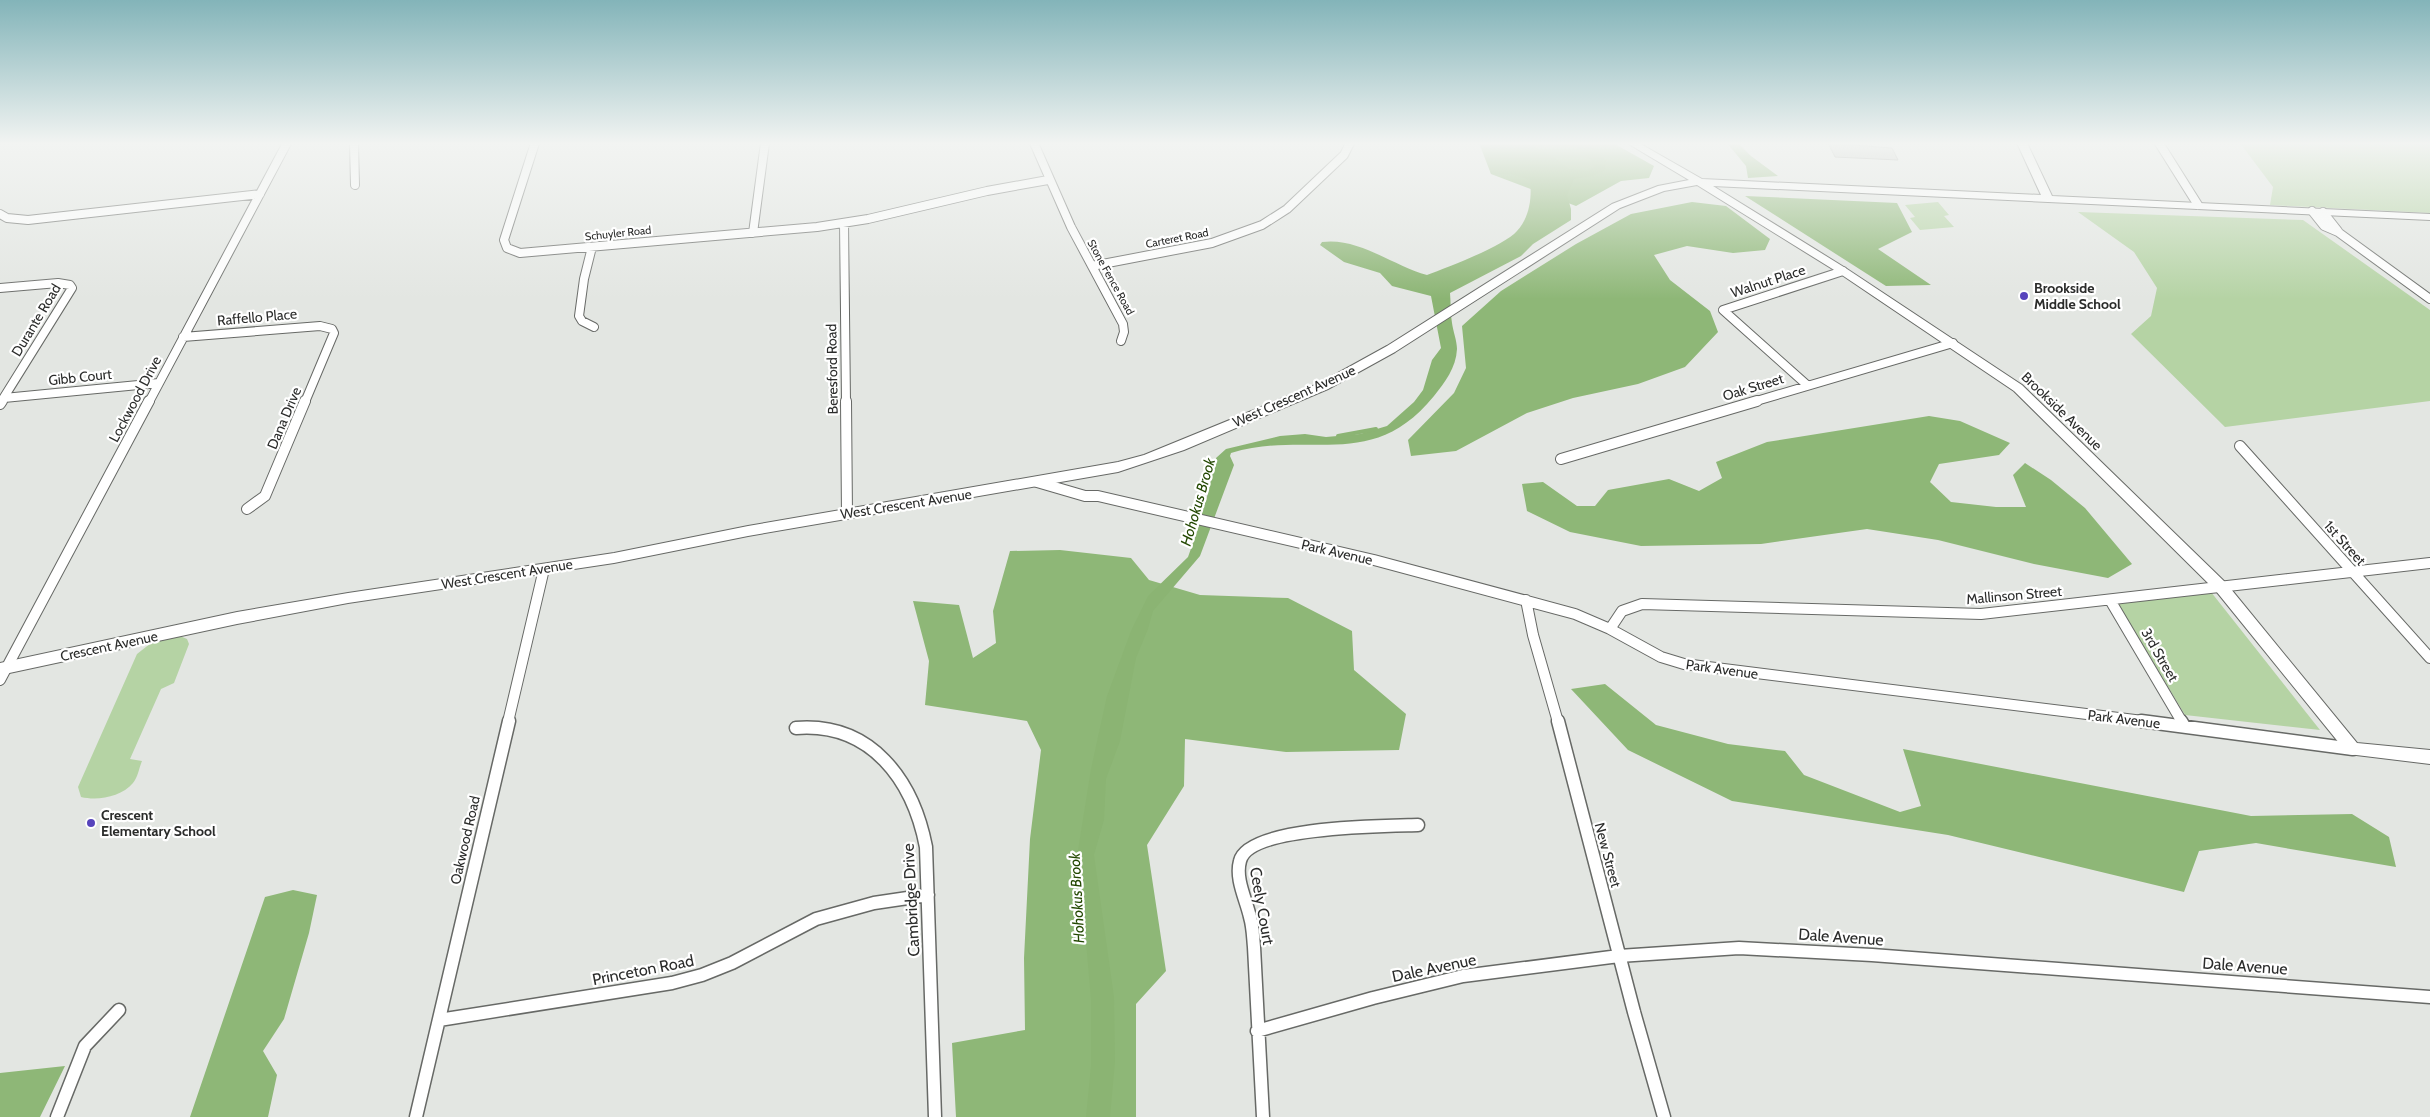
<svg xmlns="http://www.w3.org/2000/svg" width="2430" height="1117" font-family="Cabin,sans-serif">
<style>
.green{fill:#b5d3a4}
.forest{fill:#8eb777}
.water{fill:#8bb473}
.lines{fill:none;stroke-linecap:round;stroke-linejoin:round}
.stream{stroke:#8bb473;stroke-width:4}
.building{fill:#b8bab6;stroke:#7d7f7b}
.street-far2-casing{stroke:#676966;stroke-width:10}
.street-far1-casing{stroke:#676966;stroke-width:12}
.street-casing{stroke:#676966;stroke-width:15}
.secondary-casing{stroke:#676966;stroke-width:2}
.street-far2{stroke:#fff;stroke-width:8}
.street-far1{stroke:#fff;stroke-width:10}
.street{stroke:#fff;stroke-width:12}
.secondary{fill:#fff;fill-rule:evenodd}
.poi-dot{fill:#5744bc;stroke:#fff;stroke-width:2}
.labels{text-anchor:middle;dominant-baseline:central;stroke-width:4.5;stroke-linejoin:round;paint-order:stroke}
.far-street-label{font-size:11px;fill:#2b2c2b;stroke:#fff}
.street-label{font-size:14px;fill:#2b2c2b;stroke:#fff}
.poi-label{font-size:14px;font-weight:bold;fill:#2b2c2b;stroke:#fff;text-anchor:start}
.water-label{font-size:15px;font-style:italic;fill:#224700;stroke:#fff}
.near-street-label{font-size:16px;fill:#2b2c2b;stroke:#fff}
</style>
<rect width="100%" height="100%" fill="#e3e6e2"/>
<!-- green -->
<path class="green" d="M 2240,143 L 2430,143 L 2430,213 L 2270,205 L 2273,187 Z
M 1938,202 L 1949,215 L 1944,216 L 1954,227 L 1920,230 L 1910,218 L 1915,217 L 1905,205 Z
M 2078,212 L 2303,220 L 2430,310 L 2430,401 L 2225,427 L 2131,334 L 2151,316 L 2157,288 L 2134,252 Z
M 2211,592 L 2320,730 L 2185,715 L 2118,604 Z
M 180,636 L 187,639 L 189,644 L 174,683 L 161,689 L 130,759 L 142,761 C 139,768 138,777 133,783 C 121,797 98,801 81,797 L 78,787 L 137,654 L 151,643 Z"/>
<!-- forest -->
<path class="forest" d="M 1486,143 L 1613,143 L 1654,166 L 1649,178 L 1621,181 L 1576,206 L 1491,174 Z
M 1727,143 L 1738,143 L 1751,156 L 1778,176 L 1748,178 L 1746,166 Z
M 1745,196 L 1897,203 L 1912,232 L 1878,249 L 1931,285 L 1886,286 Z
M 1692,202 L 1726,206 L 1770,239 L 1765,250 L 1733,253 L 1687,246 L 1654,255 L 1670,280 L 1710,311 L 1718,332 L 1685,367 L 1638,384 L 1573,398 L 1527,413 L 1456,451 L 1411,456 L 1408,440 L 1454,393 L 1466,368 L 1462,326 L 1501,291 L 1576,244 L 1631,214 Z
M 1929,416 L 1960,421 L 2010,443 L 1999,455 L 1939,464 L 1930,482 L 1951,502 L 1996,507 L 2026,507 L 2013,475 L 2025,463 L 2051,480 L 2085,508 L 2132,564 L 2108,578 L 2034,564 L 1938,540 L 1867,529 L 1761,544 L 1641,546 L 1570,532 L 1527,511 L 1522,484 L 1543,482 L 1577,506 L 1595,506 L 1608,490 L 1669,479 L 1699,491 L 1722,478 L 1716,462 L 1767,442 Z
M 1060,550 L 1131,558 L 1149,580 L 1200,595 L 1288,598 L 1352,631 L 1354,670 L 1406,714 L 1399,750 L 1286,752 L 1185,739 L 1184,786 L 1147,845 L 1166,971 L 1136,1004 L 1136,1117 L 956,1117 L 952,1043 L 1025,1030 L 1024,958 L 1030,839 L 1041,750 L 1027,721 L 925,705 L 929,661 L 913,601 L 959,605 L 973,658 L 996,643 L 993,611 L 1010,551 Z
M 1605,684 L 1656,725 L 1728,744 L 1785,751 L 1804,775 L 1900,812 L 1921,806 L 1903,749 L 2251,816 L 2352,814 L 2389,837 L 2396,867 L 2256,843 L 2199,851 L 2184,892 L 1948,835 L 1732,801 L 1628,750 L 1571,689 Z
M 293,890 L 317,895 L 309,933 L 284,1019 L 263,1051 L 277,1075 L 268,1117 L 190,1117 L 265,897 Z
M 65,1066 L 40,1117 L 0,1117 L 0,1073 Z"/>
<!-- water -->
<path class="water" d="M 1479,143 L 1526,143 L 1554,157 L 1569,169 L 1587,171 L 1595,167 L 1588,157 L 1572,143 L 1590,143 L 1606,161 L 1604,171 L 1591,176 L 1574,179 L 1567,195 L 1571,209 L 1571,220 L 1533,244 L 1521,256 L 1450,293 C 1451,303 1450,313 1452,323 C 1453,331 1457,341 1457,349 C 1456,368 1445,382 1434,396 C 1371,473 1311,429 1231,453 L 1230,456 L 1234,465 L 1200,556 L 1153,611 L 1148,629 L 1136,658 L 1120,741 L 1106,779 L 1104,820 L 1094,855 L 1114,997 L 1115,1062 L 1110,1117 L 1086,1117 L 1091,1066 L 1091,1000 L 1083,906 L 1075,869 L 1091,769 L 1107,696 L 1131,631 L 1148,596 L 1188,557 L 1199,526 L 1201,511 L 1206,501 L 1216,458 L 1226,449 L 1280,436 L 1305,434 L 1326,437 L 1360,434 L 1387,426 L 1414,402 L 1423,390 L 1432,360 L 1441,348 L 1431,296 L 1392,286 L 1380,273 L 1344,262 L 1320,245 L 1322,242 C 1359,237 1393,266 1427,275 C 1448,267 1504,246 1517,231 C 1530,217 1532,197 1530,180 L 1512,174 L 1491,174 Z"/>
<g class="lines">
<!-- stream -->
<path class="stream" d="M 1338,436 L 1376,429"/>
</g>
<!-- building -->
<path class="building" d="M 1828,143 L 1892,148 L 1898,160 L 1835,157 Z"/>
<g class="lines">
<!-- street-far2 casing -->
<g class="street-far2-casing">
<path id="street-far2" d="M 354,143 L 355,185
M 535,143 L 504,240 L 507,248 L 520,253 L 817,227 L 868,219 L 987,191 L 1048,180
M 1034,143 L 1071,227 L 1123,324 L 1124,332 L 1121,341
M 2159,143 L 2198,205
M 2312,211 L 2324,226 L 2338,232 L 2430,299
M 2323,212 L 2338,231
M 0,214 L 7,218 L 28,220 L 260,194
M 844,223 L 846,402
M 753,233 L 765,143
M 592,247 L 584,279 L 579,316 L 582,321 L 594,327
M 1092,266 L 1212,243 L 1262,225 L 1287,209 L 1344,155 L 1350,143
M 0,288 L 58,283 L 70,285 L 72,288 L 1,402
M 183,337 L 320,326 L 332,329 L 334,333 L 305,402
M 1807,385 L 1723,310 L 1843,271
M 4,398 L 159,383
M 149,402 L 287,143
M 1753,402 L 1953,343"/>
</g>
<!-- street-far1 casing -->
<g class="street-far1-casing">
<path id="street-far1" d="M 846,401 L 847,514
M 0,404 L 2,401
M 2240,446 L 2430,658
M 1561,459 L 1757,401
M 1037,482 L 1085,496 L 1098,496 L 1374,560 L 1575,614 L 1610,629 L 1661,657 L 1684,664 L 2151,722
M 247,509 L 265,496 L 305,401
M 1526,600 L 1533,635 L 1558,722
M 2110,600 L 2182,722
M 1610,629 L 1622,611 L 1642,604 L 1981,614 L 2430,563
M 0,680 L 149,401
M 508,722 L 544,569"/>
</g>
<!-- street casing -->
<g class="street-casing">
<path id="street" d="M 1558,721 L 1634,1012 L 1664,1117
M 2141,721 L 2353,749
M 2181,721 L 2184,726
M 796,728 C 871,722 913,780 926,847 L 935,1117
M 439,1020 L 672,983 L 702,975 L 732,963 L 816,919 L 874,903 L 928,895
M 1257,1031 L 1373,998 L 1463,976 L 1619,956 L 1739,948 L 1872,955 L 2430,997
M 57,1117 L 85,1046 L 119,1010
M 416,1117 L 509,721
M 1263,1117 L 1254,947 C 1253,937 1253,927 1250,917 C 1246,899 1235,879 1240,861 C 1248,826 1386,826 1418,825"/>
</g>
<!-- secondary casing -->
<g class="secondary-casing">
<path id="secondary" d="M 1627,143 L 1639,143 L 1702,179 L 2041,195 L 2017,143 L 2027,143 L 2052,196 L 2430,214 L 2430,220 L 1713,186 L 1847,269 L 2022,385 L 2226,583 L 2357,743 L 2430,750 L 2430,764 L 2348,754 L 2216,591 L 2014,391 L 1839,273 L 1697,185 L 1664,191 L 1620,208 L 1395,352 L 1328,389 L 1184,450 L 1118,472 L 748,536 L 614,563 L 348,603 L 237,624 L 0,675 L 0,663 L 237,612 L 348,593 L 614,553 L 748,526 L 1118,462 L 1144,455 L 1320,383 L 1387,346 L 1612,204 L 1658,186 L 1689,180 Z"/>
</g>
<!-- street-far2 -->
<use href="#street-far2" class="street-far2"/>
<!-- street-far1 -->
<use href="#street-far1" class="street-far1"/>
<!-- street -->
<use href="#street" class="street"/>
<!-- secondary -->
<use href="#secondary" class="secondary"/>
</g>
<!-- sky -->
<linearGradient id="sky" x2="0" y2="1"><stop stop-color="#83b4b9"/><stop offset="0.48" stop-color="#f2f4f2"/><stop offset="1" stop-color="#f2f4f2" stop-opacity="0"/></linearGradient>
<rect width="2430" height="299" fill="url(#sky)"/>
<!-- markers -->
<g class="poi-dot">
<circle cx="2024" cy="296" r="5"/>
<circle cx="91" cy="823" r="5"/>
</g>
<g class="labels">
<!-- far-street labels -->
<g class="far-street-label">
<text transform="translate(618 233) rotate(-6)">Schuyler Road</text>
<text transform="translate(1177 238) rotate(-11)">Carteret Road</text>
<text transform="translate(1111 277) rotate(61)">Stone Fence Road</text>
</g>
<!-- street labels -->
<g class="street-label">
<text transform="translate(1768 281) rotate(-18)">Walnut Place</text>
<text transform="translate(257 317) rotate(-5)">Raffello Place</text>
<text transform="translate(36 320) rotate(-59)">Durante Road</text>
<text transform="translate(832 369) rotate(-91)">Beresford Road</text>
<text transform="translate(80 377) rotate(-6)">Gibb Court</text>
<text transform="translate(1753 387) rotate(-17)">Oak Street</text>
<text transform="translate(1294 396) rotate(-24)">West Crescent Avenue</text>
<text transform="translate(135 399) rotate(-62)">Lockwood Drive</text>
<text transform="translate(2062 411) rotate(44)">Brookside Avenue</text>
<text transform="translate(284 418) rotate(-67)">Dana Drive</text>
<text transform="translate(906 504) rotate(-9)">West Crescent Avenue</text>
<text transform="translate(2345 543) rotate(48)">1st Street</text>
<text transform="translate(1337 552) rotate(13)">Park Avenue</text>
<text transform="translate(507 574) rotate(-9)">West Crescent Avenue</text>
<text transform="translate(2014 595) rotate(-5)">Mallinson Street</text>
<text transform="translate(109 646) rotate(-12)">Crescent Avenue</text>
<text transform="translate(2160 655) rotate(60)">3rd Street</text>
<text transform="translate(1722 669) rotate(8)">Park Avenue</text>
<text transform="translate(2124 719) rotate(7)">Park Avenue</text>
<text transform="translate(465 840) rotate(-77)">Oakwood Road</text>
<text transform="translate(1608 855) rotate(75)">New Street</text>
</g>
<!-- poi labels -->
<g class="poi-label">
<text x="2034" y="288">Brookside<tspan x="2034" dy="16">Middle School</tspan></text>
<text x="101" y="815">Crescent<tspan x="101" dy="16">Elementary School</tspan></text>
</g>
<!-- water labels -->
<g class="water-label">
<text transform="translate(1198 502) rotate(-74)">Hohokus Brook</text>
<text transform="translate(1077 898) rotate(-93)">Hohokus Brook</text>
</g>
<!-- near-street labels -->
<g class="near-street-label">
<text transform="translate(911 900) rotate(-93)">Cambridge Drive</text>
<text transform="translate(1262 906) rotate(80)">Ceely Court</text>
<text transform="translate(1841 937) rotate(4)">Dale Avenue</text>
<text transform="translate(2245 966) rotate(4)">Dale Avenue</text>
<text transform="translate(1434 968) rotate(-12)">Dale Avenue</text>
<text transform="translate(643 970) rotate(-11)">Princeton Road</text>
</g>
</g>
</svg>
